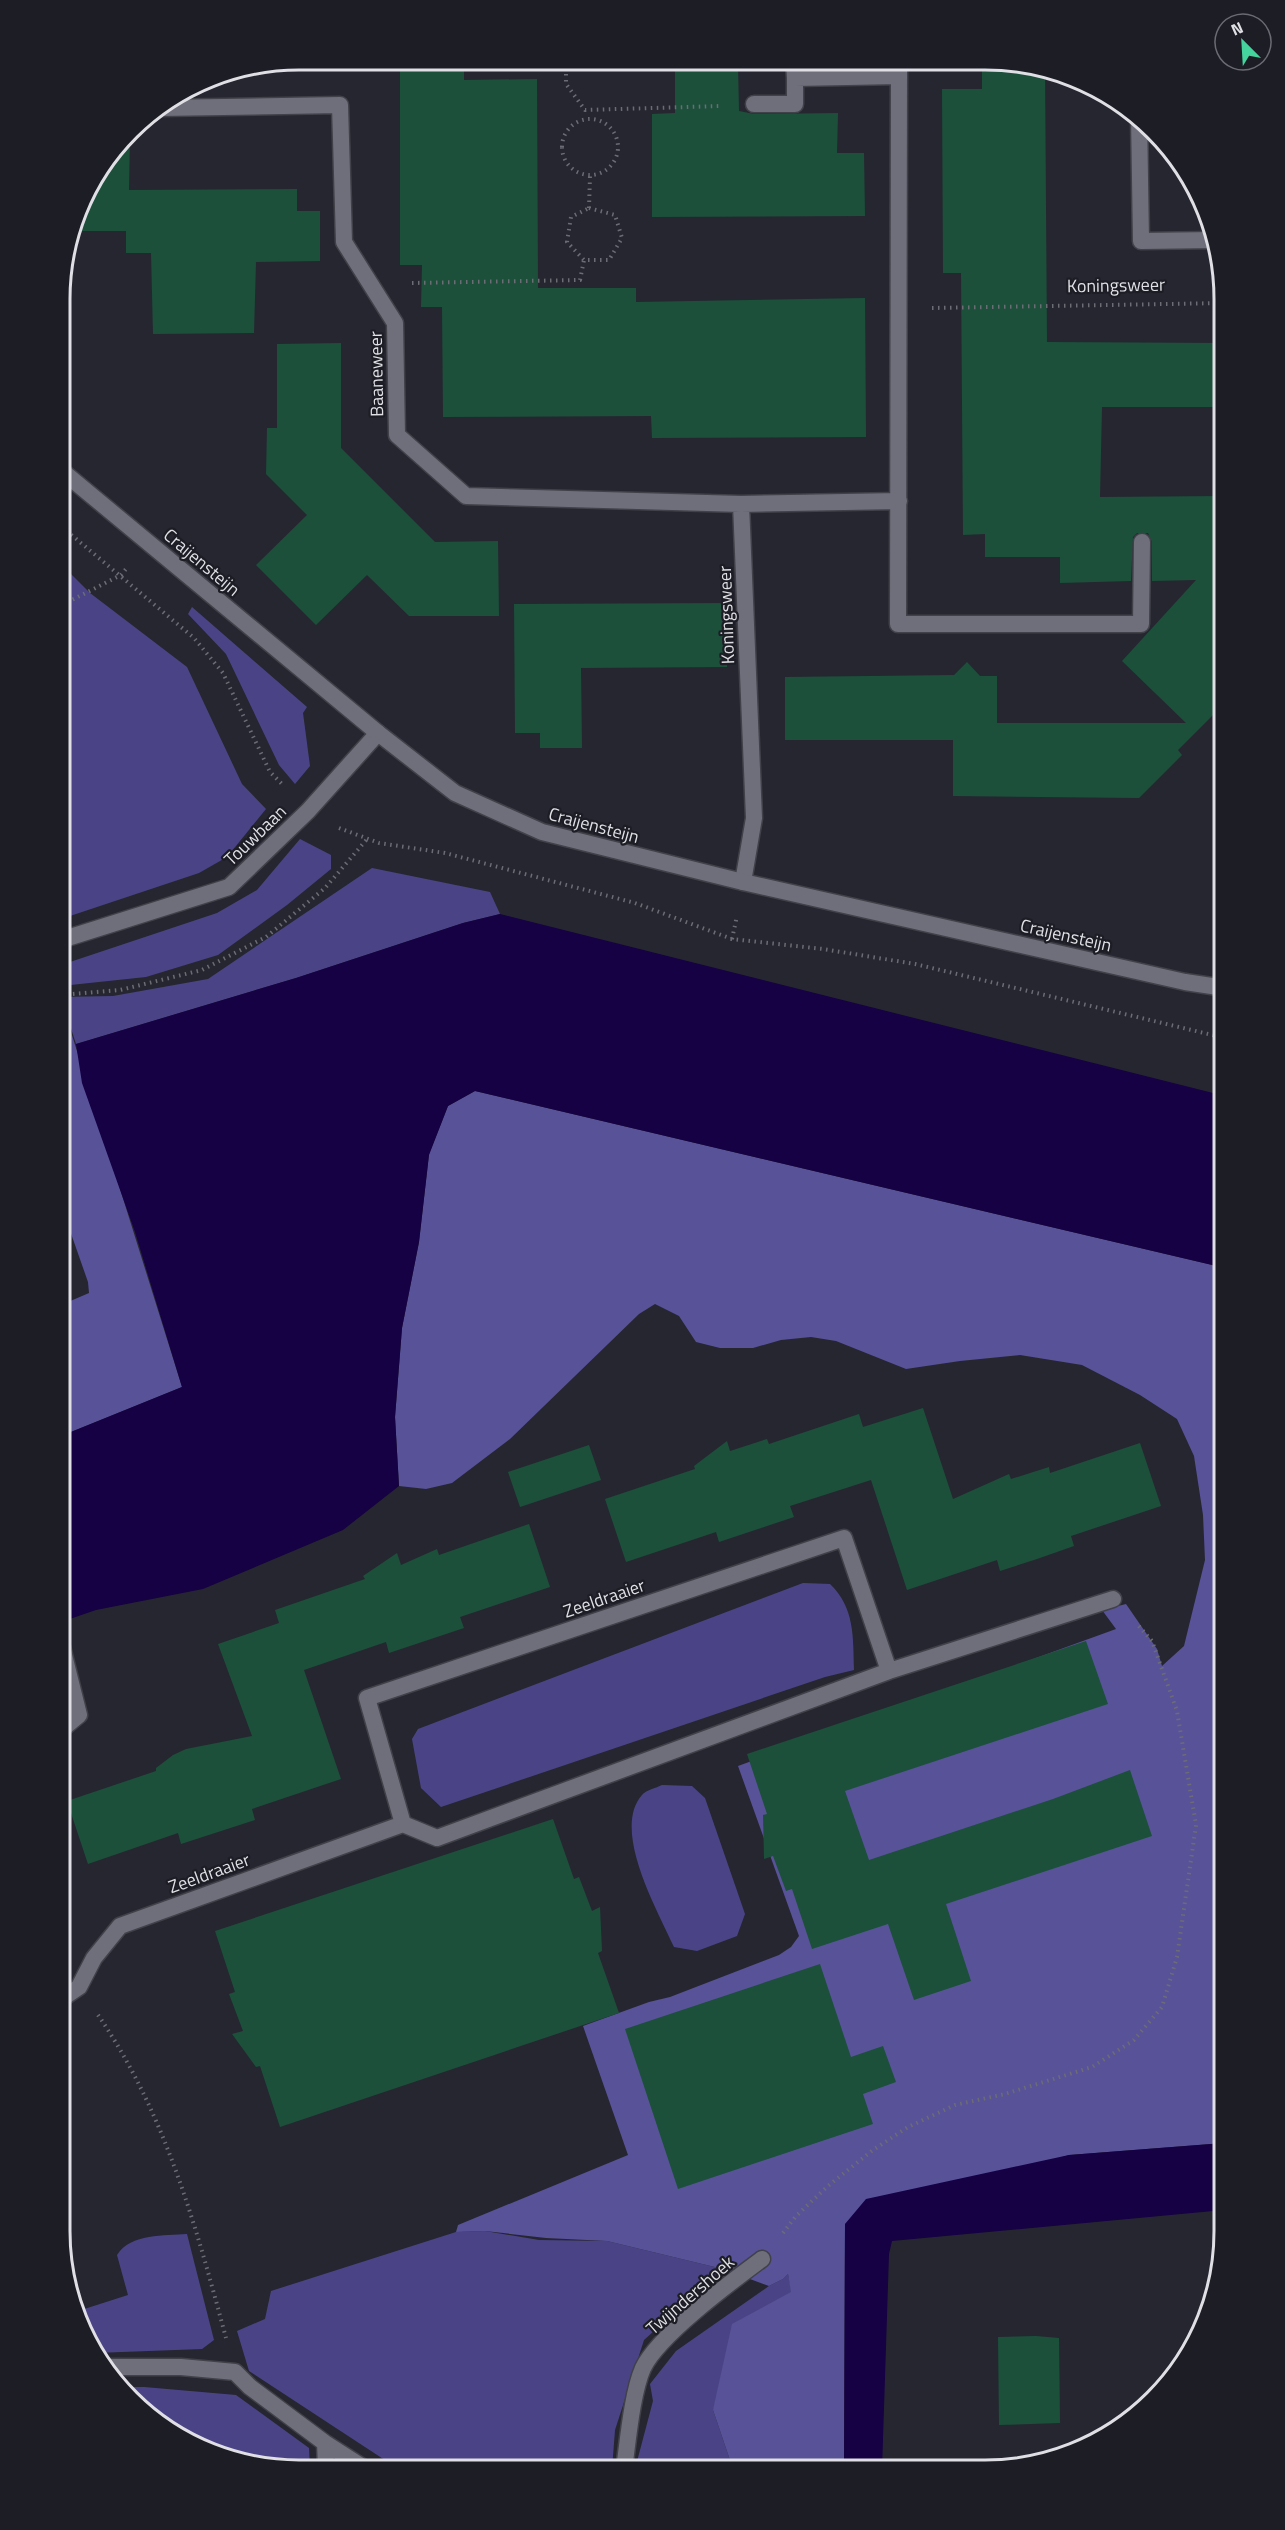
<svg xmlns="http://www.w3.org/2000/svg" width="1285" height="2530" font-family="'Titillium Web',sans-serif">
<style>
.green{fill:#4a4487}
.forest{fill:#585299}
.water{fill:#150143}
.building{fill:#1c503b}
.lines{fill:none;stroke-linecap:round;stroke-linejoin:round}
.service-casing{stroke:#414149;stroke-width:19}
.minor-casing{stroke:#414149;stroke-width:19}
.tertiary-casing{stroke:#414149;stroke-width:19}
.path{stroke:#6c6c75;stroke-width:4;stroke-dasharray:1.5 4.5;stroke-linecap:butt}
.service{stroke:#6f6f7b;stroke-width:16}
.minor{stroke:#6f6f7b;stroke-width:16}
.tertiary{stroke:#6f6f7b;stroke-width:16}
.labels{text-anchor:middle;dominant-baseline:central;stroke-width:4.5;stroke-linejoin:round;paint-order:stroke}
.street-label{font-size:18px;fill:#dfdfe5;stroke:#1d1d26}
.rim{fill:none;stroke:#dfdfe5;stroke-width:3}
</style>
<rect width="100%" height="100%" fill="#262630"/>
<!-- green -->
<path class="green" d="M 62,565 L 90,593 L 187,667 L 242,784 L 266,809 L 227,857 L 199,873 L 61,919 Z
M 192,607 L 307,707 L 303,713 L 310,766 L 295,784 L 279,765 L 226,654 L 188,614 Z
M 300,839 L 331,855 L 331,869 L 287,905 L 218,955 L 146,977 L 61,986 L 61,965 L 217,913 L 257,890 Z
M 372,868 L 490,892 L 500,914 L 463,923 L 296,978 L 76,1044 L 61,997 L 113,996 L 208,979 Z
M 803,1583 L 830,1584 C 855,1608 853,1637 854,1670 L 825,1677 L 441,1807 L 421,1788 L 412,1739 L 418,1729 Z
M 662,1785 L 692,1786 L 705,1798 L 745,1914 L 737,1936 L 697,1951 L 674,1947 C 658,1911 611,1830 642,1795 C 646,1790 656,1788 662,1785 Z
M 485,2231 L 539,2240 L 607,2241 L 723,2269 L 644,2340 L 615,2430 L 612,2469 L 397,2468 L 249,2371 L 237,2331 L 265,2319 L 271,2291 L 456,2232 Z
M 187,2234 L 214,2340 L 202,2349 L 95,2353 L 75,2312 L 128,2295 L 117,2255 C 131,2233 165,2236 187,2234 Z
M 788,2274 L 792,2292 L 713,2410 L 733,2469 L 635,2469 L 653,2401 L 650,2384 L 676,2351 L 769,2286 L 783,2279 Z
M 121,2387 L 144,2387 L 236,2395 L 309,2448 L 310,2468 L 268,2468 L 194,2445 L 142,2411 Z"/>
<!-- forest -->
<path class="forest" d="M 61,1000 L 182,1387 L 61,1436 L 61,1305 L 89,1293 L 88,1282 L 61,1205 Z
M 475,1091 L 1225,1268 L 1224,2143 L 1069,2155 L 845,2224 L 844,2470 L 733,2469 L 713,2410 L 732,2324 L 791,2292 L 788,2274 L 783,2279 L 769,2286 L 723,2269 L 607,2241 L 546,2238 L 485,2231 L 456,2232 L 458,2225 L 628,2155 L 583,2026 L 649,2002 L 670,1997 L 779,1955 L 791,1947 L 799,1936 L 738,1766 L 1116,1629 L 1102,1610 L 1126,1604 L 1157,1649 L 1162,1666 L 1184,1646 L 1205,1560 L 1203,1515 L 1194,1456 L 1177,1419 L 1140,1395 L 1082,1365 L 1020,1355 L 960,1361 L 906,1369 L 836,1341 L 811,1337 L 781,1340 L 753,1348 L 720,1348 L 696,1342 L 679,1316 L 655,1304 L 639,1314 L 510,1439 L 452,1483 L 426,1489 L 399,1486 L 395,1417 L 402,1328 L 419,1242 L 429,1154 L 448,1106 Z"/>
<!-- water -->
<path class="water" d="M 500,914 L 1225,1096 L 1225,1268 L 475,1091 L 448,1106 L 429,1155 L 419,1242 L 402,1328 L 395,1417 L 399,1486 L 343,1530 L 203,1589 L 96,1610 L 61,1622 L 61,1436 L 182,1387 L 135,1232 L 82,1083 L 76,1044 L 296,978 L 463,923 Z
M 1224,2143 L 1224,2210 L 892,2241 L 889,2254 L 882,2470 L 844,2470 L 845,2224 L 866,2199 L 1069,2155 Z"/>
<!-- building -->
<path class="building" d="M 400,61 L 464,61 L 464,80 L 537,79 L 538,288 L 636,288 L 636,302 L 865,298 L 866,437 L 652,438 L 651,416 L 443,417 L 442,307 L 421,307 L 422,265 L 400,265 Z
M 675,62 L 738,63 L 739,111 L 754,114 L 838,113 L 837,153 L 864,153 L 865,216 L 652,217 L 652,114 L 675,113 Z
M 982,64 L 1032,65 L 1045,69 L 1047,342 L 1225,343 L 1225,407 L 1102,407 L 1100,497 L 1223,496 L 1225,703 L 1178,750 L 1182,755 L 1139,798 L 953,796 L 953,740 L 785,740 L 785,677 L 954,675 L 967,662 L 980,676 L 997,676 L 997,723 L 1186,723 L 1122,661 L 1196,580 L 1152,581 L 1152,542 L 1148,533 L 1137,533 L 1133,537 L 1131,581 L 1060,583 L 1060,557 L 985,557 L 985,534 L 963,535 L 961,273 L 943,273 L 942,89 L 982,89 Z
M 130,135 L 129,190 L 297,189 L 297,211 L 320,211 L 320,261 L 256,262 L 254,333 L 153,334 L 151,253 L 126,253 L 126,231 L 73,231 L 86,192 Z
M 341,343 L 341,448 L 435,542 L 498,541 L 499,616 L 409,616 L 367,575 L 316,625 L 256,565 L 307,515 L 266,474 L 267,428 L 277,428 L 277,344 Z
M 727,603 L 727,667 L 581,668 L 582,748 L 540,748 L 540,733 L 515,733 L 514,604 Z
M 923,1408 L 953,1499 L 1009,1474 L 1011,1479 L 1049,1467 L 1050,1473 L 1140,1443 L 1161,1506 L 1071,1536 L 1074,1546 L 1037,1559 L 1000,1571 L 997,1560 L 907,1590 L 871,1480 L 790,1506 L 794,1517 L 719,1542 L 716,1532 L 626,1562 L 605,1499 L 695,1469 L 694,1466 L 727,1441 L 730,1451 L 767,1439 L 769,1444 L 859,1414 L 863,1427 Z
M 589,1445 L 601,1480 L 520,1507 L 508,1472 Z
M 529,1524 L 550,1587 L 460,1617 L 464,1628 L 389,1653 L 386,1642 L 304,1670 L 341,1779 L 252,1809 L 255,1820 L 181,1844 L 178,1833 L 88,1864 L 67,1801 L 156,1771 L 156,1768 L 173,1755 L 186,1749 L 252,1736 L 218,1644 L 279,1623 L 275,1610 L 365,1579 L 363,1576 L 397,1553 L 401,1565 L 437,1549 L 439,1555 Z
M 1086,1641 L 1108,1704 L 845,1791 L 869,1860 L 1053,1799 L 1130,1770 L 1152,1836 L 946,1904 L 971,1981 L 914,2000 L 888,1924 L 812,1949 L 792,1889 L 786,1891 L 773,1856 L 764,1859 L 763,1815 L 767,1814 L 747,1754 Z
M 553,1819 L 574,1879 L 579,1877 L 592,1911 L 600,1907 L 602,1951 L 598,1953 L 619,2013 L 280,2127 L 260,2066 L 256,2067 L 232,2034 L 243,2031 L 229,1994 L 235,1992 L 215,1931 Z
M 820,1964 L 851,2057 L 883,2046 L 896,2082 L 863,2094 L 873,2124 L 678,2189 L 625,2029 Z
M 1036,2336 L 1059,2338 L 1060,2423 L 999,2425 L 998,2337 Z"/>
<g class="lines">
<!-- service casing -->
<g class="service-casing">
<path id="service" d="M 61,940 L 229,887 L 308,811 L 378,733
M 61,1730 L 79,1715 L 61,1643
M 403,1824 L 367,1698 L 844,1538 L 889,1671
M 60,2000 L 79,1987 L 94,1958 L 120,1926 L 403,1824 L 437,1838 L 889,1671 L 1113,1599
M 103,2367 L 181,2367 L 235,2372 L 250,2387 L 325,2443 L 364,2468
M 325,2443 L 326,2468
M 624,2469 C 628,2441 632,2393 643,2368 C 659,2335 731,2282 762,2259"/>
</g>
<!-- minor casing -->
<g class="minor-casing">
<path id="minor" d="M 794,63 L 795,78 L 899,76
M 899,64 L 898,624 L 1141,624 L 1142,542
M 754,104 L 795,104 L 795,78
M 159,108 L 340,105 L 344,242 L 395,323 L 397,435 L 466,496 L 741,504
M 1139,116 L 1141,241 L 1215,240
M 743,882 L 754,818 L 741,504 L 899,501"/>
</g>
<!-- tertiary casing -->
<g class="tertiary-casing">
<path id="tertiary" d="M 62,471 L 378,733 L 455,793 L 542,832 L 743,882 L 1185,982 L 1225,988"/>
</g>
<!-- path -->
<path class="path" d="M 566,62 L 566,84 L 585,110 L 721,106
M562 147a28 28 0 1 1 56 0a28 28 0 1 1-56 0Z
M 589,208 L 615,215 L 622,238 L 609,260 L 584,260 L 567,242 L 571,217 Z
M 589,208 L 590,176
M 412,283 L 580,280 L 584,260
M 932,308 L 1225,303
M 62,527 L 194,638 L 223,673 L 270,772 L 284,786
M 62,605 L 121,575 L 126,569
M 339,828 L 379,843 L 445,853 L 635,903 L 732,939 L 823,949 L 915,964 L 1225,1038
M 732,939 L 737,916
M 61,995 L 120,990 L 202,970 L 266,937 L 325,888 L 368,838
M 98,2015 C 165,2112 196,2226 226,2338
M 783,2233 L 796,2216 L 828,2186 L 873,2150 L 908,2127 L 955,2105 L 1005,2094 L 1092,2067 L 1134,2040 L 1162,2007 L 1177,1957 L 1196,1825 L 1177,1711 L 1152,1641 L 1136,1623"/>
<!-- service -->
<use href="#service" class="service"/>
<!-- minor -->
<use href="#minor" class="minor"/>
<!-- tertiary -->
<use href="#tertiary" class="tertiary"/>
</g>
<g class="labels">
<!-- street labels -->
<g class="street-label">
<text transform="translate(1116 285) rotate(-1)">Koningsweer</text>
<text transform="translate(376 374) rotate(-91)">Baaneweer</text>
<text transform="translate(202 562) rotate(40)">Craijensteijn</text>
<text transform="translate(726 615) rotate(-92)">Koningsweer</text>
<text transform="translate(594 825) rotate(15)">Craijensteijn</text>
<text transform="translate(255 835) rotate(-44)">Touwbaan</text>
<text transform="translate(1066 935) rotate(13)">Craijensteijn</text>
<text transform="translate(604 1598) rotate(-19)">Zeeldraaier</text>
<text transform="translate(209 1873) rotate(-20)">Zeeldraaier</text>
<text transform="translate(690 2295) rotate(-41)">Twijndershoek</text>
</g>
</g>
<!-- crop -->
<path d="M0 0H1285V2530H0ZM299 70H985A229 229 0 0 1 1214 299V2231A229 229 0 0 1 985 2460H299A229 229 0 0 1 70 2231V299A229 229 0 0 1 299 70Z" fill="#1d1d26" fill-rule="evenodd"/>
<path class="rim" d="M299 70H985A229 229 0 0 1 1214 299V2231A229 229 0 0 1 985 2460H299A229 229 0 0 1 70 2231V299A229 229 0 0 1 299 70Z"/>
<!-- north arrow -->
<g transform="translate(1243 42) rotate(336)"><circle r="28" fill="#1d1d26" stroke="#6b6b72" stroke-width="1.5"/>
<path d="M0-4.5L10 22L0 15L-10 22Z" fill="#46d49e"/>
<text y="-9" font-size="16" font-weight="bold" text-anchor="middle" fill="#dfdfe5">N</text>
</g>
</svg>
